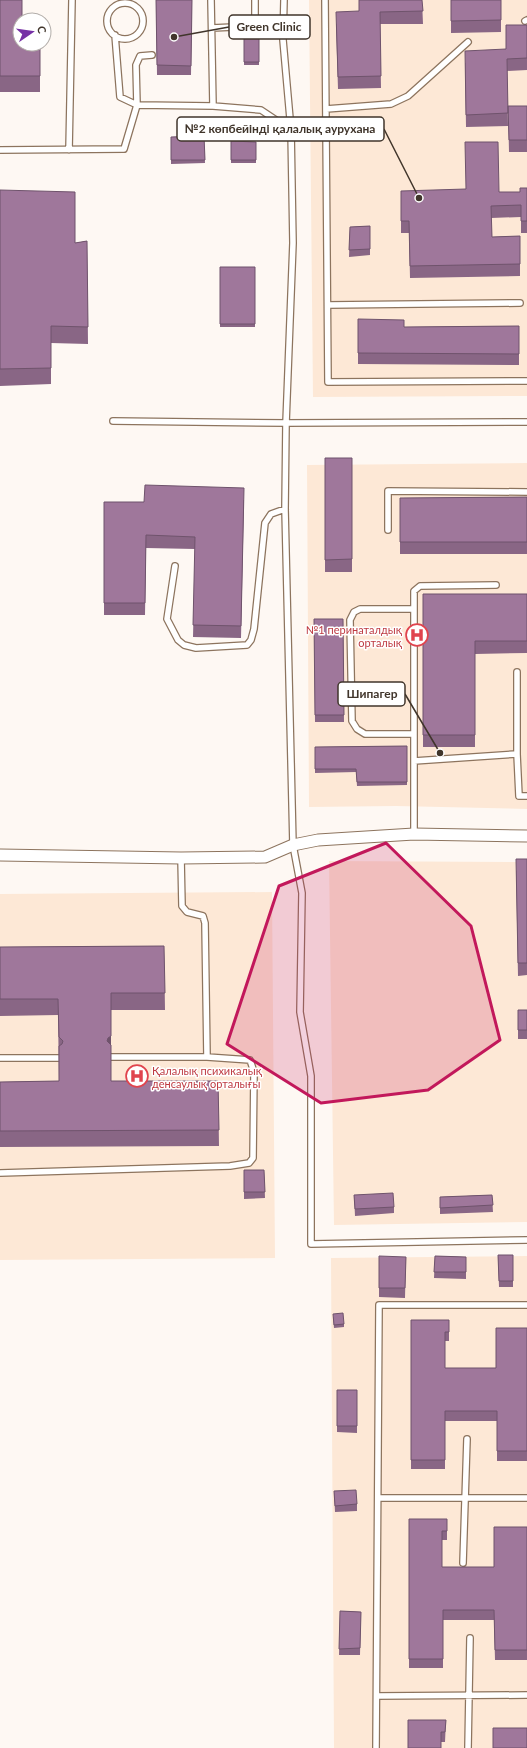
<svg xmlns="http://www.w3.org/2000/svg" width="527" height="1748" font-family="Lato,sans-serif">
<style>
.built{fill:#fde8d6}
.lines{fill:none;stroke-linecap:round;stroke-linejoin:round}
.service-casing{stroke:#8d745e;stroke-width:8}
.minor-casing{stroke:#8d745e;stroke-width:13}
.service{stroke:#fff;stroke-width:5.5}
.minor{stroke:#fff;stroke-width:11}
.wall{fill:#896685}
.shaded-wall{fill:#6f536c}
.building{fill:#9f779b;stroke:#6f536c}
.marked{fill:#c2185b;fill-opacity:0.2;stroke:#c2185b;stroke-width:3;stroke-linejoin:round}
.labels{text-anchor:middle;dominant-baseline:central;stroke-width:3;stroke-linejoin:round;paint-order:stroke}
.health-label{font-size:11px;fill:#be3a42;stroke:#fff;text-anchor:end}
.leader{fill:none;stroke:#40352b;stroke-width:1.5}
.callout-dot{fill:#40352b;stroke:#fff;stroke-width:1.5}
.callout{fill:#fff;stroke:#40352b;stroke-width:1.5}
.callout-label{font-size:12px;text-anchor:middle;font-weight:bold;fill:#40352b}
</style>
<rect width="100%" height="100%" fill="#fef8f3"/>
<!-- built -->
<path class="built" d="M 309,0 L 527,0 L 527,396 L 313,397 Z
M 527,463 L 527,809 L 396,806 L 309,807 L 307,465 Z
M 329,861 L 527,862 L 527,1222 L 334,1225 Z
M 272,892 L 275,1258 L 0,1260 L 0,894 Z
M 527,1256 L 527,1748 L 334,1748 L 331,1258 Z"/>
<g class="lines">
<!-- service casing -->
<g class="service-casing">
<path id="service" d="M 325,0 L 328,382 L 527,381
M107 21a18 18 0 1 1 36 0a18 18 0 1 1-36 0Z
M 525,21 L 527,20
M 212,28 L 255,26 L 255,0
M 115,35 L 120,97 L 137,105 L 136,65 L 140,56 L 152,55
M 213,106 L 261,110 L 291,130
M 326,109 L 391,104 L 408,96 L 468,42
M 0,150 L 124,149 L 137,105 L 213,106 L 211,0
M 69,150 L 72,0
M 328,305 L 520,303
M 113,421 L 286,423 L 293,243 L 291,130 L 283,40 L 284,0
M 527,422 L 286,423 L 285,509 L 293,845 L 302,893 L 300,1012 L 311,1076 L 311,1244 L 527,1240
M 388,530 L 388,491 L 527,492
M 175,566 L 167,619 L 178,640 L 184,645 L 196,648 L 247,645 L 251,640 L 254,629 L 265,523 L 271,514 L 285,509
M 413,609 L 360,609 L 354,612 L 350,620 L 352,721 L 357,729 L 365,734 L 414,734
M 517,754 L 519,796 L 527,796
M 414,761 L 517,754 L 517,672
M 414,834 L 414,591 L 420,586 L 496,585
M 181,858 L 182,906 L 187,912 L 203,916 L 205,923 L 207,1057
M 0,1058 L 59,1058
M 0,1173 L 230,1166 L 249,1163 L 253,1158 L 254,1072 L 250,1060 L 207,1057 L 111,1057
M 378,1498 L 527,1498
M 463,1563 L 467,1439
M 377,1696 L 527,1695
M 376,1748 L 379,1305 L 527,1305
M 468,1748 L 470,1638"/>
</g>
<!-- minor casing -->
<g class="minor-casing">
<path id="minor" d="M 0,855 L 181,858 L 265,857 L 293,845 L 318,840 L 414,834 L 527,836"/>
</g>
<!-- service -->
<use href="#service" class="service"/>
<!-- minor -->
<use href="#minor" class="minor"/>
</g>
<!-- wall -->
<path class="wall" d="M 0,0 L 20,44 L 40,44 L 40,92 L 0,92 Z
M 156,0 L 192,0 L 191,75 L 157,75 Z
M 422,0 L 423,24 L 380,24 L 381,88 L 338,89 L 336,24 L 359,11 Z
M 451,0 L 501,20 L 501,32 L 451,33 Z
M 506,25 L 527,25 L 527,70 L 507,71 L 508,126 L 466,127 L 465,63 L 506,49 Z
M 259,35 L 259,65 L 244,65 L 244,62 Z
M 508,106 L 527,106 L 527,152 L 509,152 Z
M 204,136 L 205,163 L 171,164 L 171,137 Z
M 231,141 L 256,142 L 256,163 L 231,163 Z
M 527,188 L 527,233 L 521,233 L 521,217 L 491,218 L 492,237 L 520,236 L 520,276 L 410,278 L 409,233 L 401,233 L 401,191 L 499,192 L 520,192 Z
M 0,190 L 75,243 L 87,241 L 88,344 L 51,343 L 51,384 L 0,386 Z
M 370,226 L 370,255 L 349,257 L 350,227 Z
M 220,267 L 255,267 L 255,327 L 220,327 Z
M 358,319 L 404,327 L 519,326 L 519,365 L 358,364 Z
M 325,458 L 352,458 L 352,572 L 325,572 Z
M 527,497 L 527,554 L 400,554 L 400,498 Z
M 244,500 L 241,638 L 193,637 L 195,549 L 146,548 L 145,615 L 104,615 L 104,502 L 144,502 Z
M 423,594 L 527,594 L 527,653 L 475,654 L 475,747 L 423,747 Z
M 314,619 L 343,619 L 344,722 L 315,722 Z
M 407,746 L 407,785 L 357,786 L 356,772 L 315,773 L 315,747 Z
M 527,859 L 527,975 L 518,976 L 516,871 Z
M 164,946 L 165,1010 L 111,1010 L 111,1081 L 218,1081 L 219,1146 L 0,1147 L 0,1082 L 59,1081 L 58,1015 L 0,1016 L 0,947 Z
M 518,1010 L 527,1010 L 527,1039 L 518,1039 Z
M 244,1170 L 264,1170 L 265,1198 L 244,1199 Z
M 354,1195 L 394,1207 L 394,1213 L 355,1216 Z
M 492,1195 L 493,1212 L 440,1214 L 440,1197 Z
M 498,1255 L 513,1255 L 513,1287 L 499,1287 Z
M 435,1256 L 466,1257 L 466,1279 L 434,1278 Z
M 406,1257 L 405,1298 L 379,1297 L 379,1288 Z
M 333,1317 L 344,1324 L 344,1327 L 334,1328 Z
M 411,1320 L 449,1320 L 449,1341 L 445,1341 L 445,1368 L 496,1368 L 527,1328 L 527,1461 L 497,1461 L 497,1421 L 445,1421 L 445,1469 L 411,1469 Z
M 337,1390 L 357,1390 L 357,1433 L 337,1432 Z
M 334,1491 L 357,1504 L 357,1511 L 335,1512 Z
M 409,1519 L 447,1519 L 447,1540 L 442,1540 L 442,1567 L 494,1567 L 527,1527 L 527,1660 L 495,1660 L 494,1620 L 443,1620 L 443,1668 L 409,1668 Z
M 340,1611 L 361,1612 L 360,1655 L 339,1655 Z
M 446,1720 L 445,1742 L 441,1742 L 408,1748 Z"/>
<!-- shaded-wall -->
<path class="shaded-wall" d="M 111,1036 L 111,1053 L 107,1041 L 108,1038 Z"/>
<!-- building -->
<path class="building" d="M 0,0 L 22,0 L 22,20 L 20,20 L 20,44 L 40,44 L 40,76 L 0,76 Z
M 156,0 L 192,0 L 191,66 L 157,65 Z
M 359,0 L 422,0 L 423,11 L 380,12 L 381,76 L 338,77 L 336,12 L 359,11 Z
M 451,0 L 501,0 L 501,20 L 451,21 Z
M 506,25 L 527,25 L 527,58 L 507,59 L 508,113 L 466,115 L 465,51 L 506,49 Z
M 244,34 L 259,35 L 259,62 L 244,62 Z
M 508,106 L 527,106 L 527,140 L 509,140 Z
M 204,136 L 205,160 L 171,160 L 171,137 Z
M 231,141 L 256,142 L 256,160 L 231,160 Z
M 465,142 L 498,142 L 499,192 L 520,192 L 520,188 L 527,188 L 527,221 L 521,221 L 521,205 L 491,206 L 492,237 L 520,236 L 520,264 L 410,266 L 409,221 L 401,221 L 401,191 L 466,189 Z
M 0,190 L 75,192 L 75,243 L 87,241 L 88,327 L 51,326 L 51,368 L 0,369 Z
M 370,226 L 370,249 L 349,250 L 350,227 Z
M 220,267 L 255,267 L 255,324 L 220,324 Z
M 358,319 L 404,320 L 404,327 L 519,326 L 519,354 L 358,353 Z
M 325,458 L 352,458 L 352,559 L 325,560 Z
M 145,485 L 244,488 L 241,626 L 193,625 L 195,537 L 146,535 L 145,603 L 104,603 L 104,502 L 144,502 Z
M 527,497 L 527,542 L 400,542 L 400,498 Z
M 423,594 L 527,594 L 527,641 L 475,641 L 475,735 L 423,735 Z
M 314,619 L 343,619 L 344,715 L 315,715 Z
M 407,746 L 407,782 L 357,782 L 356,769 L 315,769 L 315,747 Z
M 516,859 L 527,859 L 527,963 L 518,963 Z
M 164,946 L 165,993 L 111,993 L 111,1036 L 108,1038 L 107,1041 L 111,1045 L 111,1081 L 218,1081 L 219,1130 L 0,1131 L 0,1082 L 59,1081 L 59,1046 L 62,1044 L 63,1041 L 59,1037 L 58,999 L 0,999 L 0,947 Z
M 518,1010 L 527,1010 L 527,1030 L 518,1030 Z
M 244,1170 L 264,1170 L 265,1192 L 244,1192 Z
M 393,1193 L 394,1207 L 355,1209 L 354,1195 Z
M 492,1195 L 493,1205 L 440,1208 L 440,1197 Z
M 498,1255 L 513,1255 L 513,1281 L 499,1281 Z
M 379,1256 L 406,1257 L 405,1288 L 379,1288 Z
M 435,1256 L 466,1257 L 466,1272 L 434,1272 Z
M 343,1313 L 344,1324 L 334,1325 L 333,1314 Z
M 411,1320 L 449,1320 L 449,1332 L 445,1332 L 445,1368 L 496,1368 L 496,1328 L 527,1328 L 527,1451 L 497,1451 L 497,1411 L 445,1411 L 445,1460 L 411,1460 Z
M 337,1390 L 357,1390 L 357,1426 L 337,1426 Z
M 356,1490 L 357,1504 L 335,1506 L 334,1491 Z
M 409,1519 L 447,1519 L 447,1531 L 442,1531 L 442,1567 L 494,1567 L 494,1527 L 527,1527 L 527,1650 L 495,1650 L 494,1610 L 443,1610 L 443,1659 L 409,1659 Z
M 340,1611 L 361,1612 L 360,1648 L 339,1649 Z
M 408,1720 L 446,1720 L 445,1732 L 441,1732 L 441,1748 L 408,1748 Z
M 493,1728 L 527,1728 L 527,1748 L 493,1748 Z"/>
<!-- marked area -->
<path class="marked" d="M 386,843 L 471,926 L 500,1040 L 428,1090 L 321,1103 L 227,1044 L 279,886 Z"/>
<!-- icons -->
<defs>
<g id="hospital-ring" transform="scale(1.15)"><circle r="9.5" fill="#fff" stroke="#e0444e" stroke-width="1.5"/><path d="M-5-5h3v3.5h4V-5h3V5h-3V1.5h-4V5h-3Z" fill="#e0444e"/></g>
</defs>
<g fill-rule="evenodd">
<use href="#hospital-ring" x="417" y="635"/>
<use href="#hospital-ring" x="137" y="1076"/>
</g>
<g class="labels">
<!-- health labels -->
<g class="health-label">
<text x="402" y="629">№1 перинаталдық<tspan x="402" dy="13">орталық</tspan></text>
<text x="152" y="1070" text-anchor="start">Қалалық психикалық<tspan x="152" dy="13">денсаулық орталығы</tspan></text>
</g>
</g>
<!-- callouts -->
<path class="leader" d="M174 37L229 27M419 198L384 129M440 753L405 694"/>
<g class="callout-dot">
<circle cx="174" cy="37" r="4"/>
<circle cx="419" cy="198" r="4"/>
<circle cx="440" cy="753" r="4"/>
</g>
<g class="callout">
<rect x="229" y="15" width="81" height="24" rx="4"/>
<rect x="177" y="117" width="207" height="24" rx="4"/>
<rect x="338" y="682" width="67" height="24" rx="4"/>
</g>
<g class="callout-label">
<text x="269" y="31">Green Clinic</text>
<text x="280" y="133">№2 көпбейінді қалалық аурухана</text>
<text x="372" y="698">Шипагер</text>
</g>
<!-- north arrow -->
<g transform="translate(32 32) rotate(77)"><circle r="19" fill="#ffffff" stroke="#b3aeaa"/>
<path d="M0-3L7 15L0 10L-7 15Z" fill="#7631a5"/>
<text y="-6" font-size="11" font-weight="bold" text-anchor="middle" fill="#40352b">С</text>
</g>
</svg>
